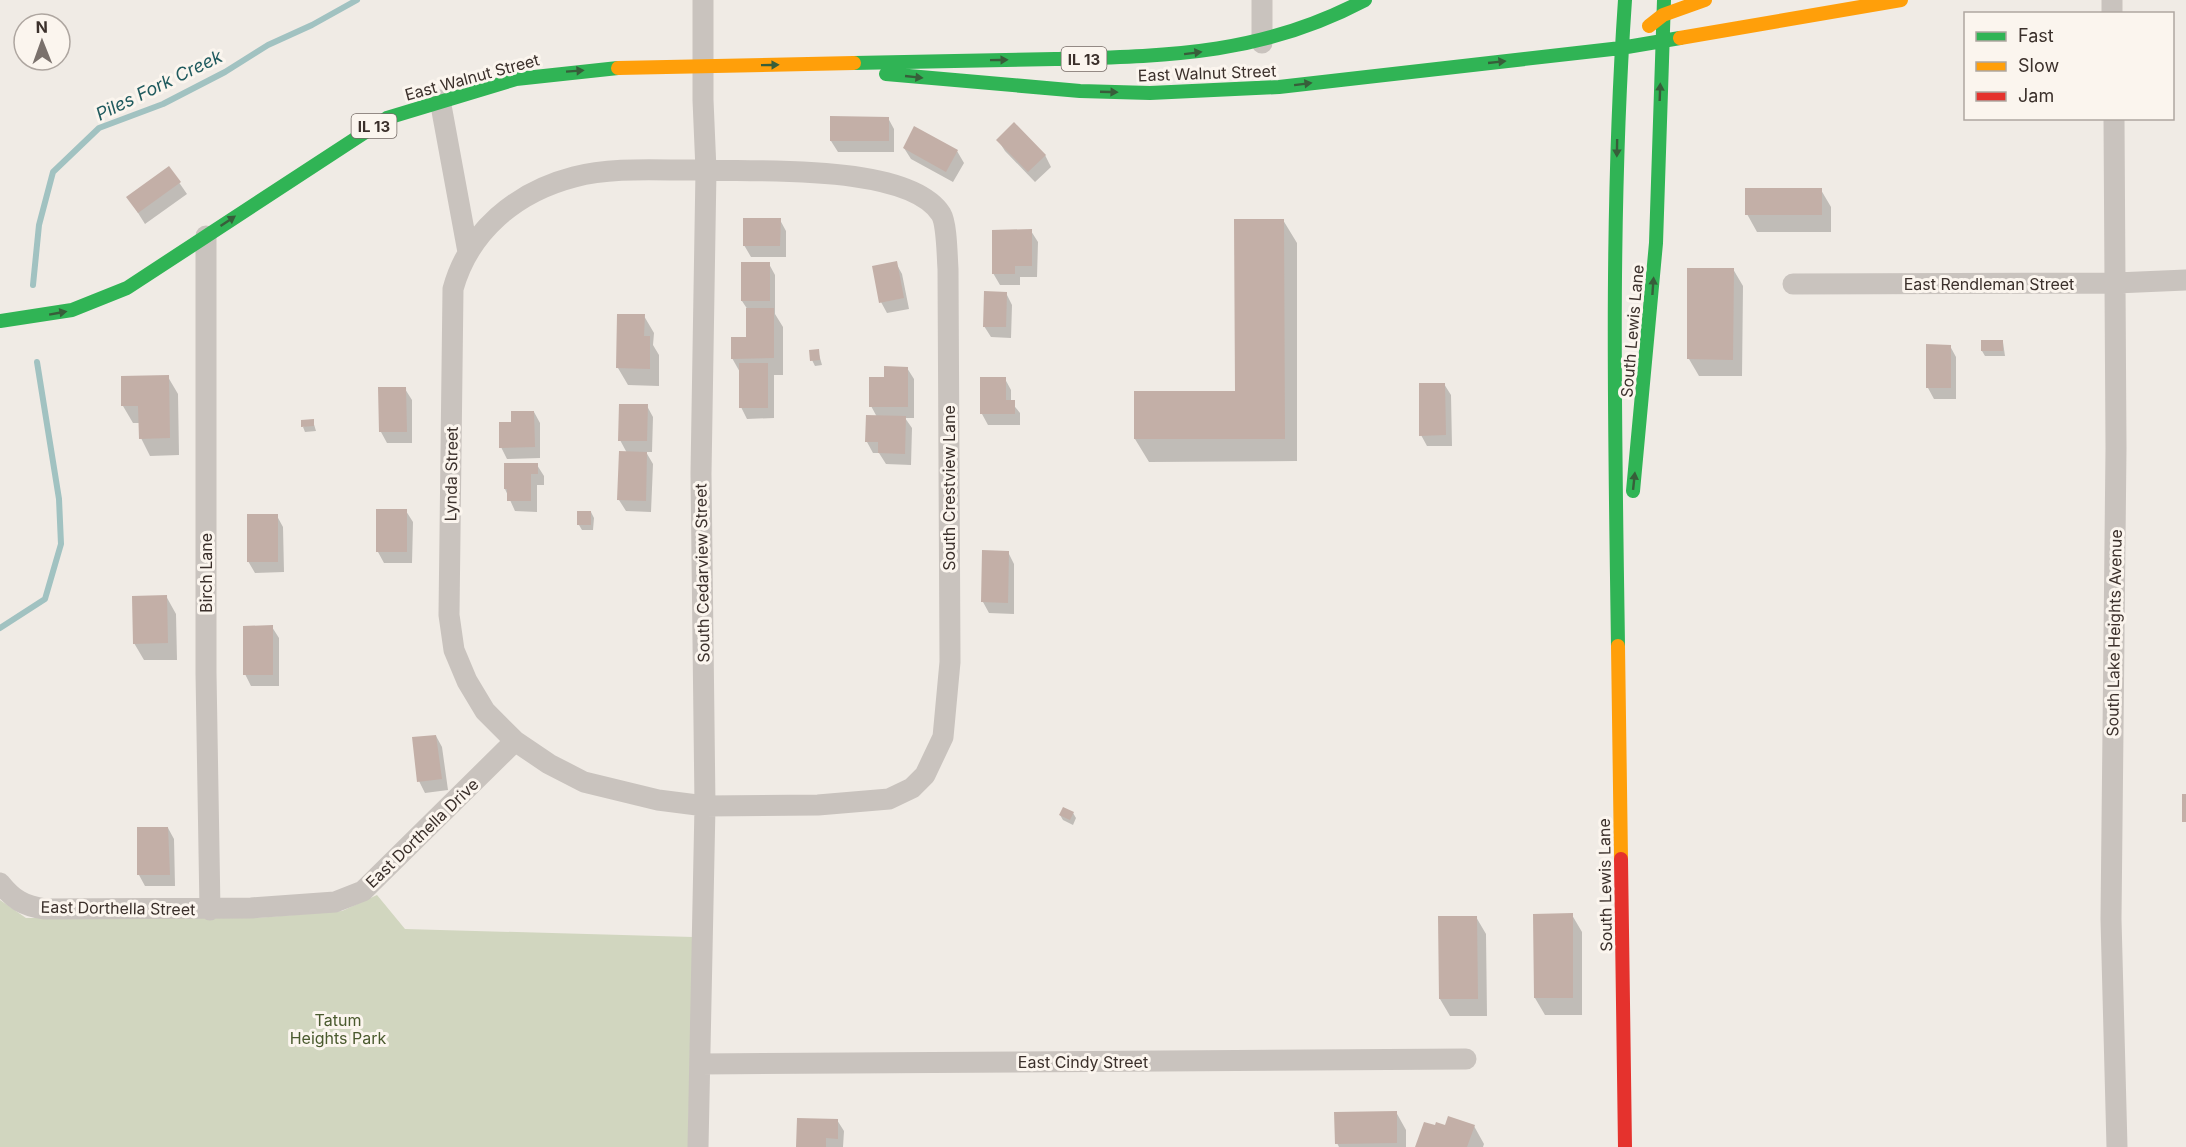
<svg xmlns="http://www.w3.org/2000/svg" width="2186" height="1147" font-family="Inter,sans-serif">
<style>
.green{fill:#d1d6bf}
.shadow{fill:#0003}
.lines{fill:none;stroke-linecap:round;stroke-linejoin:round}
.stream{stroke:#a1c2c1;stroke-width:6}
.building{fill:#c3afa7}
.street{stroke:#c9c3be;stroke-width:21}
.fast{stroke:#30b455;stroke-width:14}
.slow{stroke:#ff9f0a;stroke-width:14}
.jam{stroke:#e5322d;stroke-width:14}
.oneway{fill:#375e3a}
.labels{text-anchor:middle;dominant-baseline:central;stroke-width:6;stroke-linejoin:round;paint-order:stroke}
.shield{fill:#fbf5ee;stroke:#756b66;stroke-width:1.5}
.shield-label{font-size:15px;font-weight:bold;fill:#3b302b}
.street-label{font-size:16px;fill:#3b302b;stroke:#fbf5ee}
.park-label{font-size:16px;fill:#4a5a2e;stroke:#fbf5ee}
.water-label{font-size:18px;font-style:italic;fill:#1f5a5e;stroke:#fbf5ee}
</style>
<rect width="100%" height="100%" fill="#f0ebe5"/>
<!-- green -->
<path class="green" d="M 377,895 L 405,929 L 693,937 L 688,1147 L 0,1147 L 0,900 L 26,918 L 256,918 L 342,911 Z"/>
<!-- shadow -->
<path class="shadow" d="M 888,118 L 894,129 L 894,152 L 838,152 L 831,141 Z
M 998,140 L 1045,155 L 1051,167 L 1035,182 L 1005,151 Z
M 904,148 L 957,151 L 964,163 L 953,182 L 911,159 Z
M 169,168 L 187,194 L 145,224 L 128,197 Z
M 1821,190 L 1831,207 L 1831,232 L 1757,232 L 1747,214 Z
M 780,220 L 786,231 L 786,257 L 751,257 L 744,245 Z
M 1283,220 L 1297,243 L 1297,461 L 1149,462 L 1135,439 L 1236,392 Z
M 1031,231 L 1038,242 L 1037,277 L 1020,277 L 1020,285 L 1000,285 L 993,273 Z
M 896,263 L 902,274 L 909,309 L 887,313 L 881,302 Z
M 769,264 L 775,275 L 775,314 L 783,327 L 783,375 L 774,375 L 774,418 L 747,419 L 741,407 L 741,374 L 732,358 L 748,339 L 748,310 L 742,301 Z
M 1733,269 L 1743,286 L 1742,376 L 1699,376 L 1689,359 Z
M 1006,293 L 1012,305 L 1011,338 L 991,337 L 984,326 Z
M 619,315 L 644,316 L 654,333 L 653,345 L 659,355 L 659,386 L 628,385 L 618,368 Z
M 2003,342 L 2005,356 L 1985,356 L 1982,351 Z
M 1950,346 L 1956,357 L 1956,399 L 1934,399 L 1928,388 Z
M 818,351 L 822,365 L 815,366 L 812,360 Z
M 907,368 L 914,379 L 914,418 L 905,418 L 912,428 L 911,465 L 886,464 L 879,453 L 873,453 L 867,442 L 877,417 L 871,406 L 885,379 Z
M 168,377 L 178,394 L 179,455 L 150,456 L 141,438 L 140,423 L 133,423 L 123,406 Z
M 1005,379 L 1011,390 L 1011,402 L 1020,413 L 1020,425 L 988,425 L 982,414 Z
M 1444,384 L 1451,395 L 1452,446 L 1427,446 L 1421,435 Z
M 405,389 L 412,400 L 412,443 L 387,443 L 381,432 Z
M 647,406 L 653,417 L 652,452 L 646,452 L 653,464 L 651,512 L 626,511 L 619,500 L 627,453 L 620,440 Z
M 534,412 L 540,423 L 540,458 L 507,459 L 501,447 L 512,423 Z
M 313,421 L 316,431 L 305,432 L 303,427 Z
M 537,465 L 544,476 L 544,485 L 537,485 L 537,512 L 515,511 L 505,489 Z
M 406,511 L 413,522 L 412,563 L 384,563 L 378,552 Z
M 591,512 L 594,518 L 593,530 L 582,530 L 579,525 Z
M 277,516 L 283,527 L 284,572 L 255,573 L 248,561 Z
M 1008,552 L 1014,564 L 1014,614 L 989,613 L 983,602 Z
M 166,596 L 176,614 L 177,660 L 144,660 L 134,643 Z
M 272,627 L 279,638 L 279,686 L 251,686 L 245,674 Z
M 436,736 L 442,747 L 448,790 L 425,793 L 419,781 Z
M 1073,813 L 1076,818 L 1073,825 L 1063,820 L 1060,815 Z
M 168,828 L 174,839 L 175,886 L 145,886 L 139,875 Z
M 1572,915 L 1582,932 L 1582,1015 L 1545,1015 L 1535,998 Z
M 1440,917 L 1476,917 L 1486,934 L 1487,1016 L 1450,1016 L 1440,999 Z
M 1396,1112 L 1406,1130 L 1406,1147 L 1339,1147 L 1337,1143 Z
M 837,1120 L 844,1131 L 843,1147 L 797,1147 Z
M 1474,1126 L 1484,1144 L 1483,1147 L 1417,1147 L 1446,1127 Z"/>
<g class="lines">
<!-- stream -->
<path class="stream" d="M 33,285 L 39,225 L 53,172 L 99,128 L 163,104 L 225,72 L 268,45 L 312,25 L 357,0
M 0,628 L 45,599 L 61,544 L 59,499 L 37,362"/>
</g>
<!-- building -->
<path class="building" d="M 830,116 L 889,117 L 889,141 L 830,141 Z
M 1014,122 L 1046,155 L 1028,172 L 996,140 Z
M 914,126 L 958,150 L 946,172 L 903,148 Z
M 169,166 L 181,182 L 138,213 L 126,197 Z
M 1745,188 L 1822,188 L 1822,215 L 1745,215 Z
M 743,218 L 781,218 L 780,246 L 743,246 Z
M 1234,219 L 1284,219 L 1285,439 L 1134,439 L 1134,391 L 1235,391 Z
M 1032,229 L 1032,266 L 1015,266 L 1015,274 L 992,274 L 992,230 Z
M 897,261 L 904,298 L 879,303 L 872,266 Z
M 741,262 L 770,262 L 770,301 L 741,301 Z
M 1687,268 L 1734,268 L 1733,360 L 1687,359 Z
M 984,291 L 1007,292 L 1006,327 L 983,327 Z
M 746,308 L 774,308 L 774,358 L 731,359 L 731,337 L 746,337 Z
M 617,314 L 645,314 L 644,336 L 650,336 L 650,369 L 616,368 Z
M 1981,340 L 2003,340 L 2003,351 L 1981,351 Z
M 1926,344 L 1951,345 L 1951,388 L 1926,388 Z
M 819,349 L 820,360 L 810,361 L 809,350 Z
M 739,363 L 768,363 L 768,408 L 739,408 Z
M 884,366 L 908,367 L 908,407 L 869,407 L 869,377 L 884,377 Z
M 169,375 L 170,438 L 139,439 L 138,406 L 121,406 L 121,376 Z
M 980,377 L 1006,377 L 1006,400 L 1015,400 L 1015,414 L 980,414 Z
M 1419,383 L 1445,383 L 1446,435 L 1419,436 Z
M 378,387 L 406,387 L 407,432 L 379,432 Z
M 619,404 L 648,404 L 647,441 L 618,441 Z
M 511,411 L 534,411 L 535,447 L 499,448 L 499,422 L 511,422 Z
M 866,415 L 906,416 L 905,454 L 878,453 L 878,442 L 865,442 Z
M 314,419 L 314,426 L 301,427 L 301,420 Z
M 619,451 L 647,452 L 646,501 L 617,500 Z
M 504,463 L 538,463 L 538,474 L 531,474 L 531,501 L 507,501 L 507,489 L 504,489 Z
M 376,509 L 407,509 L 407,552 L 376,552 Z
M 577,511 L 591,511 L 591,525 L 577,525 Z
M 247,514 L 278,514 L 278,562 L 247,562 Z
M 982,550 L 1009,551 L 1008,603 L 981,602 Z
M 167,595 L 168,643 L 133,644 L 132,596 Z
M 273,625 L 273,675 L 243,675 L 243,626 Z
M 436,735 L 442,779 L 417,782 L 412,737 Z
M 2182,794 L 2186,794 L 2186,822 L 2182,822 Z
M 1063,807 L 1074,812 L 1070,820 L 1059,815 Z
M 137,827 L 168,827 L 170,875 L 137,875 Z
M 1573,913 L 1573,998 L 1534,998 L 1533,914 Z
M 1438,916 L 1477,916 L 1478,999 L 1439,999 Z
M 1397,1111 L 1397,1143 L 1335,1144 L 1334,1112 Z
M 1448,1116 L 1475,1125 L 1467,1147 L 1415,1147 L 1424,1122 L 1435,1125 L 1436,1122 L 1445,1125 Z
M 797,1118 L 838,1119 L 838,1139 L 826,1138 L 826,1147 L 796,1147 Z"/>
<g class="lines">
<!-- street -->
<path class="street" d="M 2112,0 L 2112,14
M 1262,43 L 1262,0
M 440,100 L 468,252
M 2114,118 L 2116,448 L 2111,919 L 2117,1147
M 706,170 C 761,172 909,164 941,214 C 947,224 947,256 948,269 L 950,662 L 943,737 L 925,775 L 912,788 L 889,799 L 818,805 L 705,806 L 658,800 L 584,782 L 549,764 L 515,741 L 485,711 L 467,681 L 454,650 L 449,615 L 453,289 C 469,231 516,192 574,177 C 615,166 664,171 706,170 Z
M 206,236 L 206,673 L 210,910
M 1793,284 L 2116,283 L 2186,280
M 0,883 C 13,899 23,906 45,909 L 251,908 L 335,902 L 363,891 L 515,741
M 700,1064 L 1466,1059
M 698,1147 L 705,806 L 701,474 L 706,170 L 703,100 L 703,0"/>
<!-- fast -->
<path class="fast" d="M 854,63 C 921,62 988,60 1055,59 C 1169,56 1261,55 1365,0
M 886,74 L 1080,91 L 1150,93 L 1279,87 L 1621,48 L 1680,38
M 0,321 L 72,310 L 127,288 L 387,118 L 516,79 L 618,68
M 1633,491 L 1656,243 L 1664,0
M 1618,646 C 1615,431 1610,215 1625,0"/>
<!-- slow -->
<path class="slow" d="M 1649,26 L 1663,15 L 1705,0
M 1680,38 L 1901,0
M 618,68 L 854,63
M 1618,646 L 1621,859"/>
<!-- jam -->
<path class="jam" d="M 1621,859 L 1625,1147"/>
</g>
<!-- one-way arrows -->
<defs><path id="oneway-solid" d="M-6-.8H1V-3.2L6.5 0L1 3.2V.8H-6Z" transform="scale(1.5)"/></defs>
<g class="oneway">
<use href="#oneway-solid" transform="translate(1193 53) rotate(-7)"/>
<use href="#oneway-solid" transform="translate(999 60) rotate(-1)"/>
<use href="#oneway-solid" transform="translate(1497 62) rotate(-6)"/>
<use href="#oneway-solid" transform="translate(770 65) rotate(-1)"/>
<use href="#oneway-solid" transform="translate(575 71) rotate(-4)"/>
<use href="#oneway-solid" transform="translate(914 77) rotate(6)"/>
<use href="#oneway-solid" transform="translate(1303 84) rotate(-7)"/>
<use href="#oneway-solid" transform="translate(1109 92) rotate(2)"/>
<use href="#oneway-solid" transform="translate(1660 92) rotate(-88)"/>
<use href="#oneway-solid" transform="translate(1617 148) rotate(91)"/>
<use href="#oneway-solid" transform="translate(228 221) rotate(-34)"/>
<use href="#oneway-solid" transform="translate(1653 286) rotate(-86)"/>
<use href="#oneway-solid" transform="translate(58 313) rotate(-10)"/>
<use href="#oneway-solid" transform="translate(1634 481) rotate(-84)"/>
</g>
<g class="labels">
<!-- shield labels -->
<g class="shield">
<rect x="1061.5" y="47" width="45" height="24" rx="4.5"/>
<rect x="351.5" y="114" width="45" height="24" rx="4.5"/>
</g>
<g class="shield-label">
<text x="1084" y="59">IL 13</text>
<text x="374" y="126">IL 13</text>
</g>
<!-- street labels -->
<g class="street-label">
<text transform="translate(1207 73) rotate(-2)">East Walnut Street</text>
<text transform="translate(472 77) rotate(-15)">East Walnut Street</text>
<text x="1989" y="284">East Rendleman Street</text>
<text transform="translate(1632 331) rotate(-85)">South Lewis Lane</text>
<text transform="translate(451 474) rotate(-89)">Lynda Street</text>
<text transform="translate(949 488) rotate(-90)">South Crestview Lane</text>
<text transform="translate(206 573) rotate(-90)">Birch Lane</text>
<text transform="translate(702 573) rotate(-91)">South Cedarview Street</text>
<text transform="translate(2114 633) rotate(-89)">South Lake Heights Avenue</text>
<text transform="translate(422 833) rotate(-44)">East Dorthella Drive</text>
<text transform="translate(1605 885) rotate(-91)">South Lewis Lane</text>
<text transform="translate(118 908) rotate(1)">East Dorthella Street</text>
<text x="1083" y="1062">East Cindy Street</text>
</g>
<!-- park labels -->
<g class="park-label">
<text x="338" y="1020">Tatum<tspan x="338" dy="18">Heights Park</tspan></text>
</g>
<!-- water labels -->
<g class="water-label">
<text transform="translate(159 85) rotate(-26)">Piles Fork Creek</text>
</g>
</g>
<!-- legend -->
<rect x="1964" y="12" width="210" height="108" fill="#fbf5ee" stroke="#aea6a0" stroke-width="1.5"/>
<rect x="1976" y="32" width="30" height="9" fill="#30b455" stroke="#aea6a0" stroke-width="1.5"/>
<text x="2018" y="42" font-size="18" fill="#3b302b">Fast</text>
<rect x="1976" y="62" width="30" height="9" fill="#ff9f0a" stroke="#aea6a0" stroke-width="1.5"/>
<text x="2018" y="72" font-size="18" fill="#3b302b">Slow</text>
<rect x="1976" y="92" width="30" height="9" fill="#e5322d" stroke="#aea6a0" stroke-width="1.5"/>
<text x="2018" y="102" font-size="18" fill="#3b302b">Jam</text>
<!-- north arrow -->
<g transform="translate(42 42) rotate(359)"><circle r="28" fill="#fbf5ee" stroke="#aea6a0" stroke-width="1.5"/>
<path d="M0-4.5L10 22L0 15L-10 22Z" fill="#7a716c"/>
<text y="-9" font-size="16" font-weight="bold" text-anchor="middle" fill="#3b302b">N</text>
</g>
</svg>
